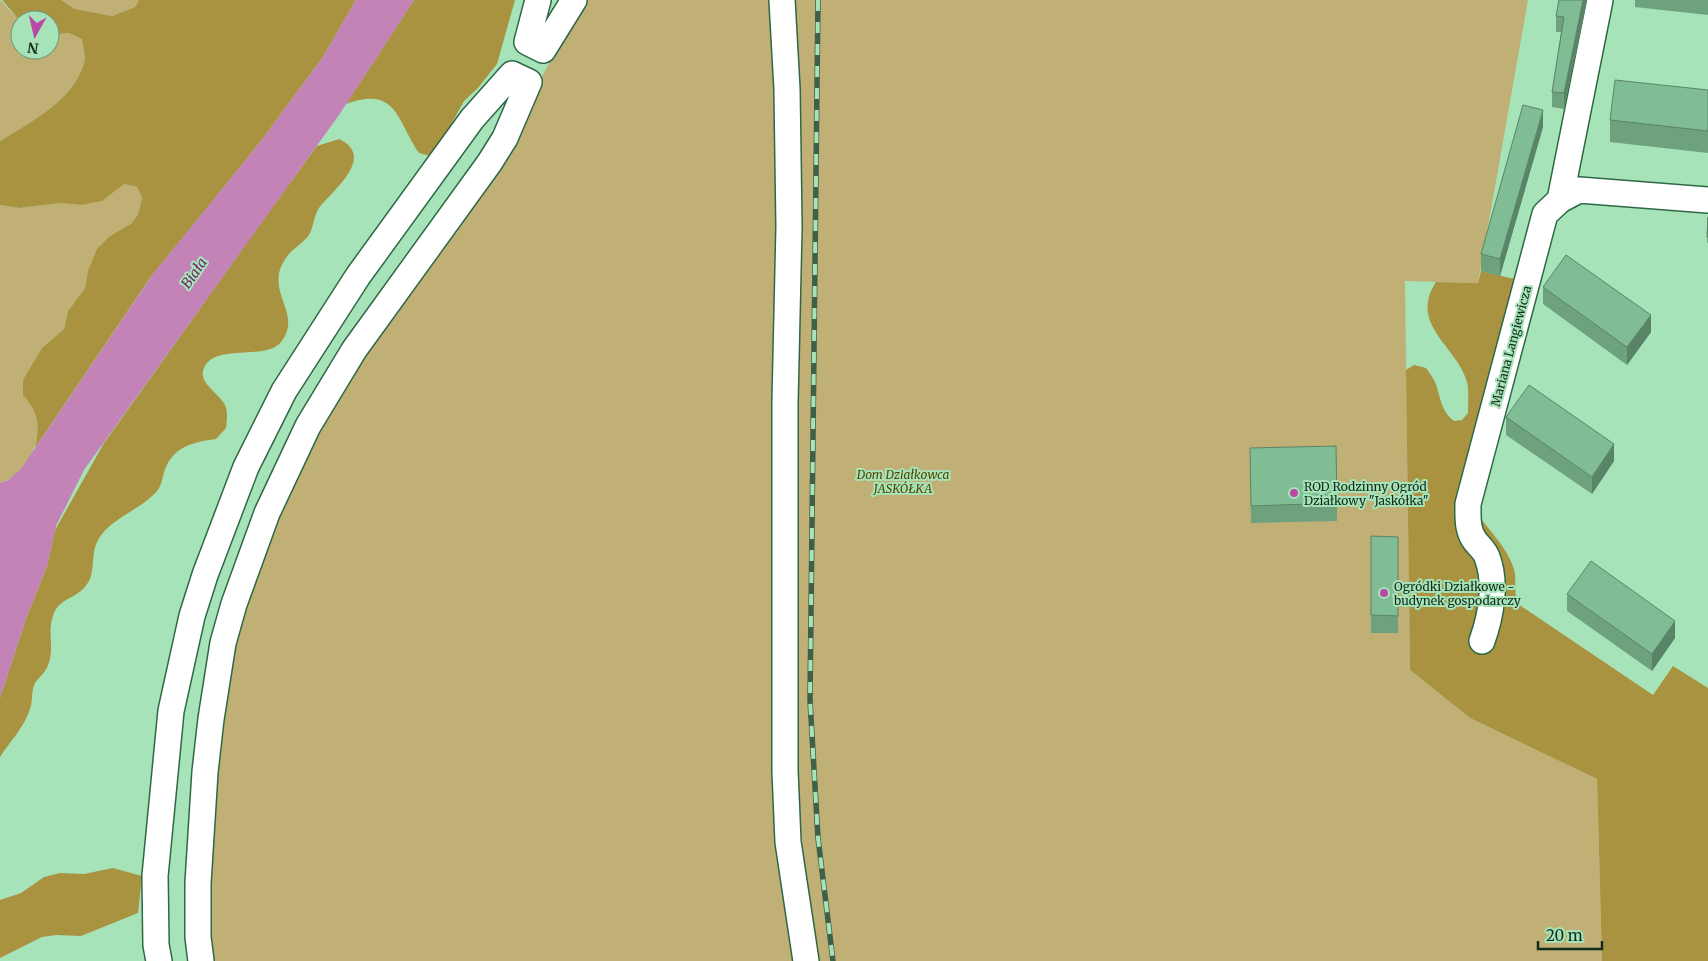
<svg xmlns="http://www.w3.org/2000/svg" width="1708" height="961" font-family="Merriweather,serif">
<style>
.green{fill:#c1b075}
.forest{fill:#aa9340}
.water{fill:#c483b7}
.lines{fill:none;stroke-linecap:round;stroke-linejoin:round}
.minor-casing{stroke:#2e6844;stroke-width:28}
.minor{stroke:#fff;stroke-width:25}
.rail-casing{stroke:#3e6049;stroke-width:5.5}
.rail{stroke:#a6e3b9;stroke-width:4;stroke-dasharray:11;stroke-linecap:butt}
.wall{fill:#6ea27f}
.shaded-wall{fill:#5a8468}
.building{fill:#80bc94;stroke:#5a8468}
.poi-dot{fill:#b849a6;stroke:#a6e3b9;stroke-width:2}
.labels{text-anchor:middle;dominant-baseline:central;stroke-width:4;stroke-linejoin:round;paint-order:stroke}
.street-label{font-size:12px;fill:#132b1b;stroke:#a6e3b9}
.park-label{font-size:12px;font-style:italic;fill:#554500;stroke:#a6e3b9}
.poi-label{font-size:12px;fill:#132b1b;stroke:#a6e3b9;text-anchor:start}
.water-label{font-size:14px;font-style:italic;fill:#742668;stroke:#a6e3b9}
</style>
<rect width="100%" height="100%" fill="#a6e3b9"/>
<!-- green -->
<path class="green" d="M 0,0 L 20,21 L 20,50 L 50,50 L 50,35 L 69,33 L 83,39 C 83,46 86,56 84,63 C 73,101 32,121 0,141 Z
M 61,0 L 139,0 L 135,7 L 112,16 L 75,9 Z
M 585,0 L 1528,0 L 1478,283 L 1405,281 L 1410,670 L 1470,718 L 1597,779 L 1602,961 L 210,961 L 205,938 L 213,755 L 240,607 L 327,404 L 527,103 Z
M 124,184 L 137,187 L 142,198 L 138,214 L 132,223 L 110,236 L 88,271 L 85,288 L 68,311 L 64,329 L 42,348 L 23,395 C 27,399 33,404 35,410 C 45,438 29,473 0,483 L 0,205 L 19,208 L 61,203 L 82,205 L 101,201 Z"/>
<!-- forest -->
<path class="forest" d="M 2,0 L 61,0 L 75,9 L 112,16 L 135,7 L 139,0 L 356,0 L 323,57 L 261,141 L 150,278 L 35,448 C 40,424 39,413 23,395 L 23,380 L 42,348 L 64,329 L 68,311 L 85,288 L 88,271 L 97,249 L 110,236 L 132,223 L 138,214 L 142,198 L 137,187 L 124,184 L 102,201 L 82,205 L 61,203 L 19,208 L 0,205 L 0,141 C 32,121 73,101 84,63 C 86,56 83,46 82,39 L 69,33 L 50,35 L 50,20 L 20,21 Z
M 414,0 L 515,0 L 497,64 L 478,88 L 464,101 L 433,157 L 419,153 C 397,121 397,85 346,104 Z
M 339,139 C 377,157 332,191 319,208 C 314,216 314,224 310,233 C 306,241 295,247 289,254 C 259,290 305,311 281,342 C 265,362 211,341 203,371 C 200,384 220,394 225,405 C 228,412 227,420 226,428 L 216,439 C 195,442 176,445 166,467 C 162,475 163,484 157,491 C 141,510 110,518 98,540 C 89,556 98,575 83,589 C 72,600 58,599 53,616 C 47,632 55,649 48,665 C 46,672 39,677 35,683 C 31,691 33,701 30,709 C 24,728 10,741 0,757 L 0,698 L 27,616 L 47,566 L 55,530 L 104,443 L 271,209 L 317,146 Z
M 1481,271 L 1527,282 L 1477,513 C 1489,531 1507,547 1514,569 C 1517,579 1513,591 1518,604 L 1653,695 L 1673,666 L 1708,688 L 1708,961 L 1602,961 L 1597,779 L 1470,718 L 1410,670 L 1406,370 L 1414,365 L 1426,368 C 1429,373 1433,377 1435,382 C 1441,397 1440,410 1454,421 L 1462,420 L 1468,413 C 1468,403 1469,391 1467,382 C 1457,346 1408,325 1436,282 L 1478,283 Z
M 113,868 L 142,876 L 138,913 L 81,936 L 56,935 L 42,937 L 0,958 L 0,900 L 21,893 L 44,877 L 60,873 L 84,874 Z"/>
<!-- water -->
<path class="water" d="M 356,0 L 414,0 L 339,115 L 84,470 L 56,526 L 47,566 L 27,616 L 0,698 L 0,483 L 8,480 L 21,469 L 153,274 L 261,141 L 323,57 Z"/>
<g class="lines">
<!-- minor casing -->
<g class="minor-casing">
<path id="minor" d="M 538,0 L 527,42 L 543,50 L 574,0
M 782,0 L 787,89 L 789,227 L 785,402 L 785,771 L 788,842 L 806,961
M 1560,200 L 1600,0
M 1482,641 C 1491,616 1497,583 1487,557 C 1485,551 1479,546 1475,541 C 1467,530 1468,518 1468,504 L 1545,214 L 1560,200 L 1579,190 L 1708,200
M 159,961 L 156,945 L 155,876 L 171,711 L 192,616 L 205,575 L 246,467 L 284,391 L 358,276 L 472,119 L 512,74 L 529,82 L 505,138 L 490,162 L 354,350 L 308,426 L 267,513 L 234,604 L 223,643 L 211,719 L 205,772 L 198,883 L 198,937 L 201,961"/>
</g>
<!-- minor -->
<use href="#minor" class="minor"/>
<!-- rail casing -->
<g class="rail-casing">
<path id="rail" d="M 818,0 L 810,700 L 818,838 L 833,961"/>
</g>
<!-- rail -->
<use href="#rail" class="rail"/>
</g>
<!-- wall -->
<path class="wall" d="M 1559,0 L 1587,0 L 1564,109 L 1552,107 L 1552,92 L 1561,32 L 1556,32 L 1556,16 Z
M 1635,0 L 1708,0 L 1708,15 L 1635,7 Z
M 1708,90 L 1708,153 L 1610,142 L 1610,120 Z
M 1543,127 L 1500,276 L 1481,271 L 1481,254 Z
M 1708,217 L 1708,243 L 1707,243 Z
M 1543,287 L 1651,332 L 1627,365 L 1543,304 Z
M 1506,417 L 1614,461 L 1592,494 L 1506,435 Z
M 1250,448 L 1337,503 L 1337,521 L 1251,523 Z
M 1371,536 L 1398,537 L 1398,633 L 1371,633 Z
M 1567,594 L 1675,638 L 1652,671 L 1567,611 Z"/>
<!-- shaded-wall -->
<path class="shaded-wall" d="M 1583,0 L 1587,0 L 1564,109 L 1564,93 Z
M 1543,110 L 1543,127 L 1500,276 L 1500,259 Z
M 1651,315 L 1651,332 L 1627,365 L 1627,347 Z
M 1614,444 L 1614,461 L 1592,494 L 1592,477 Z
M 1675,621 L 1675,638 L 1652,671 L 1652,654 Z"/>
<!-- building -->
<path class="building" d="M 1559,0 L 1583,0 L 1564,93 L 1552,92 L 1564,17 L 1556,16 Z
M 1615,80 L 1708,90 L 1708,131 L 1610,120 Z
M 1523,105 L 1543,110 L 1500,259 L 1481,254 Z
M 1708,217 L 1708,237 L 1707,237 Z
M 1566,255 L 1651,315 L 1627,347 L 1543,287 Z
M 1529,385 L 1614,444 L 1592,477 L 1506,417 Z
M 1336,446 L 1337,503 L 1251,506 L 1250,448 Z
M 1371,536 L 1398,537 L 1398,616 L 1371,615 Z
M 1591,561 L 1675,621 L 1652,654 L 1567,594 Z"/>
<!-- markers -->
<g class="poi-dot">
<circle cx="1294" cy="493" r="5"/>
<circle cx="1384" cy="593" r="5"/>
</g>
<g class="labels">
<!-- street labels -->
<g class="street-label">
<text transform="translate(1511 346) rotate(-75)">Mariana Langiewicza</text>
</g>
<!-- park labels -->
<g class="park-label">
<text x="903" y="474">Dom Działkowca<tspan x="903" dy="14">JASKÓŁKA</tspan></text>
</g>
<!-- poi labels -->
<g class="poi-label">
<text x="1304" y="486">ROD Rodzinny Ogród<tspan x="1304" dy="14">Działkowy "Jaskółka"</tspan></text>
<text x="1394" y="586">Ogródki Działkowe -<tspan x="1394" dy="14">budynek gospodarczy</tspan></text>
</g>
<!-- water labels -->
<g class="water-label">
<text transform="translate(194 273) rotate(-55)">Biała</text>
</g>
</g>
<!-- north arrow -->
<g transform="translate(35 35) rotate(188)"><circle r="24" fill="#a6e3b9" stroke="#6b997a"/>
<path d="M0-4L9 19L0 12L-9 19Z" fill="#b849a6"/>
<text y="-8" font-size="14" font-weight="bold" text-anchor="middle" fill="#132b1b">N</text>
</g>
<!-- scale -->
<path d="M1538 941v8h64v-8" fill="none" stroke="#132b1b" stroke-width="2.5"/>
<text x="1546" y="941" font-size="15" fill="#132b1b" stroke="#a6e3b9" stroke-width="4" paint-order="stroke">20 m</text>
</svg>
